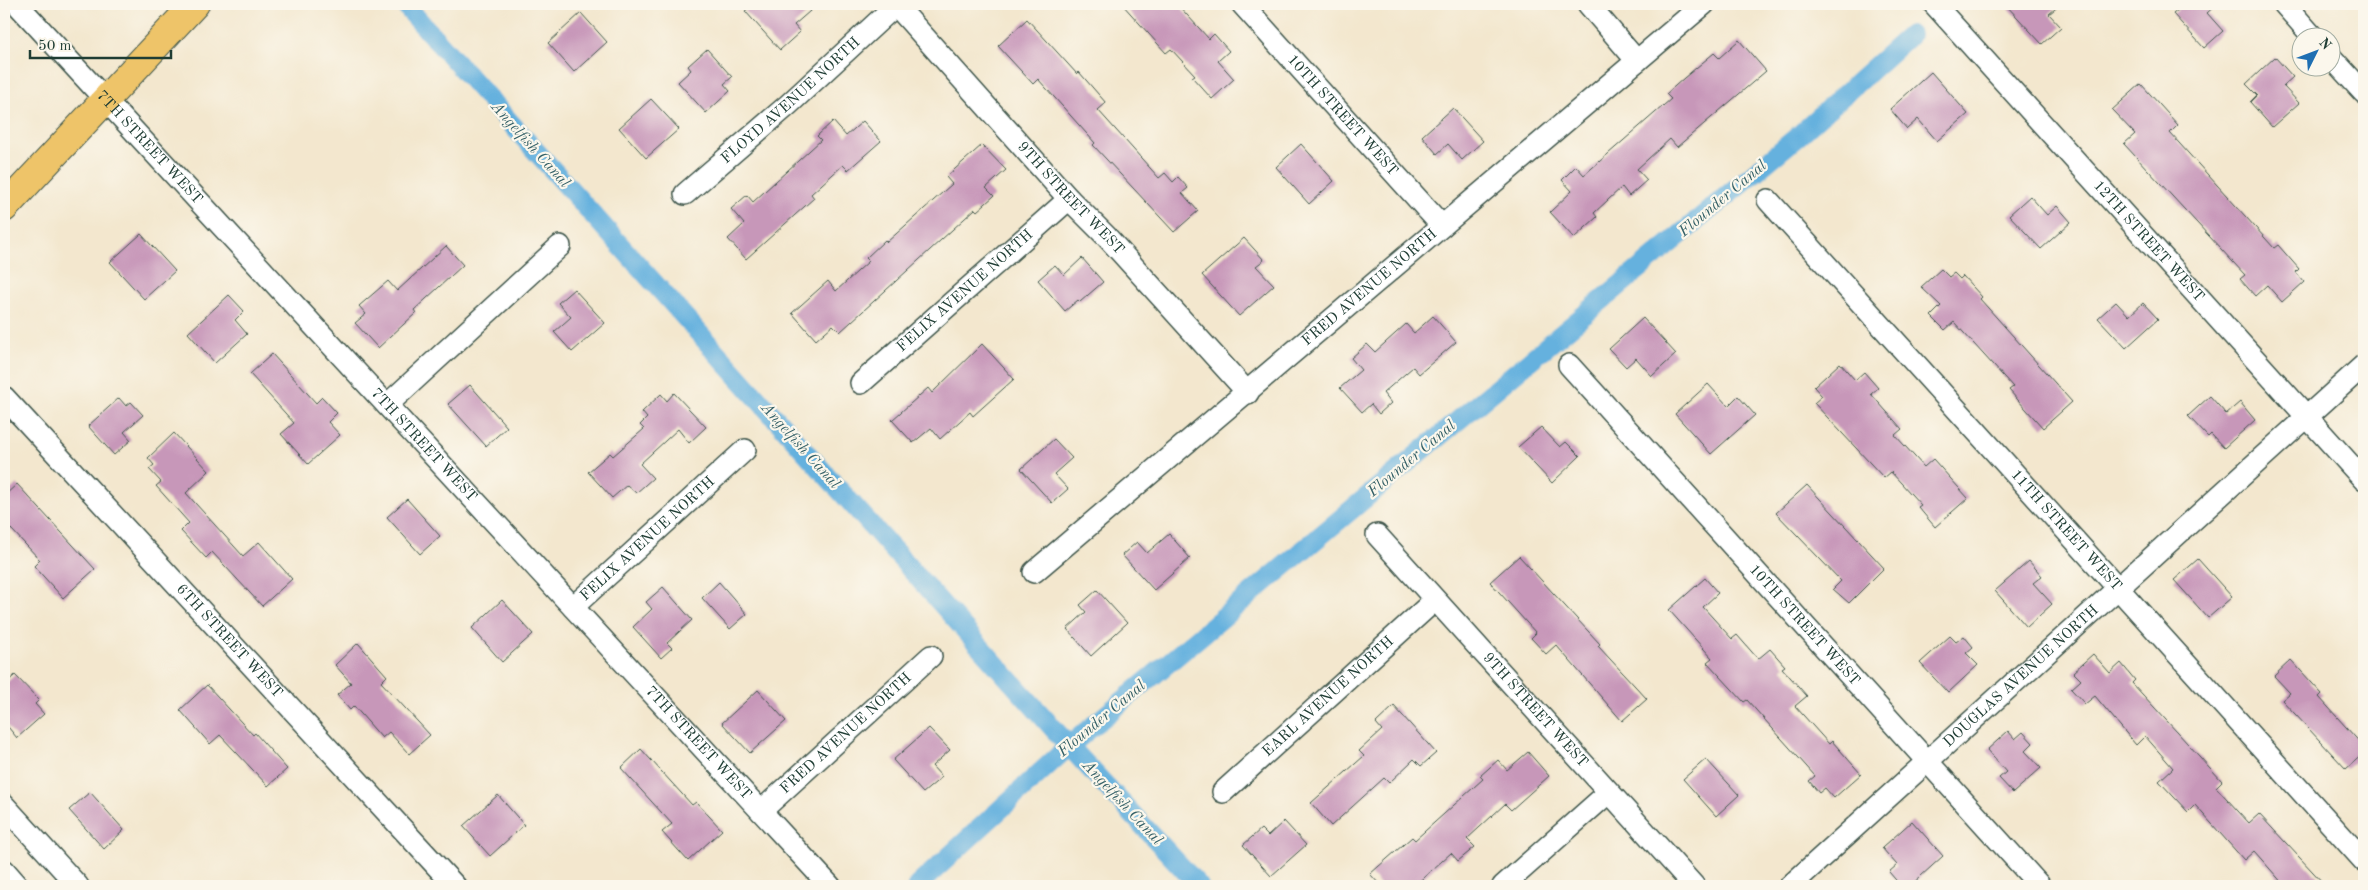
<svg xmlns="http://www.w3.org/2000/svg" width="2368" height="890" font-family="'Old Standard TT',serif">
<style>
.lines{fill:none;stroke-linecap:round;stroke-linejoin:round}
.canal{stroke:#65b1de;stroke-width:20}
.building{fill:#c797b9}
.minor-casing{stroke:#3f564b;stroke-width:24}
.major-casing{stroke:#3f564b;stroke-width:30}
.minor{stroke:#fff;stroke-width:21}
.major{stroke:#eec469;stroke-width:28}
.labels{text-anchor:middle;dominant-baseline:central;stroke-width:4.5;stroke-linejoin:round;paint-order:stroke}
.street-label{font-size:15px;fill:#1f3d34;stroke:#fbf7ec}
.water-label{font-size:16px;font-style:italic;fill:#346067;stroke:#fbf7ec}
</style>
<rect width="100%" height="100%" fill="#fbf7ec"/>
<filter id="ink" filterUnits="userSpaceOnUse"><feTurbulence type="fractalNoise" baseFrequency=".02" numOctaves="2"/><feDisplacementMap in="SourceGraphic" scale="10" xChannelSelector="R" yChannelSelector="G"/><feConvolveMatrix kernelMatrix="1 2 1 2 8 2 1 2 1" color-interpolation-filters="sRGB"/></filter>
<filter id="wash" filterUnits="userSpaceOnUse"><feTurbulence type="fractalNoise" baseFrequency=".0096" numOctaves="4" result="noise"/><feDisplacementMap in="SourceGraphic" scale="20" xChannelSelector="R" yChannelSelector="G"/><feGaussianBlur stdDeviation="1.12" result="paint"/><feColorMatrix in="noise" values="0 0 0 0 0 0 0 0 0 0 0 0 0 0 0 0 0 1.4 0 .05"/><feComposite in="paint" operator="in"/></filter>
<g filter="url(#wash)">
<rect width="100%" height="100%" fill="#f3e7ce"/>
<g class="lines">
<!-- canal -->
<path class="canal" d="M 404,4 L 1069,746 L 1199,886
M 917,886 L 1069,746 L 1797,137 L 1910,35"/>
</g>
<g id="blocks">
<!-- building -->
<path class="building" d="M 754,4 L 818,4 L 794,25 L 800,32 L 780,50 L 745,11 Z
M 1122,4 L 1177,4 L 1209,39 L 1214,34 L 1229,51 L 1218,61 L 1234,79 L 1212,99 L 1192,77 L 1195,75 L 1171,49 L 1166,53 Z
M 2005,4 L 2061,4 L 2049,14 L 2061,27 L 2042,44 Z
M 2185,4 L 2217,4 L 2207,13 L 2223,31 L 2204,48 L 2173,14 Z
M 581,13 L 607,42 L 574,72 L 548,43 Z
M 1027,19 L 1077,74 L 1079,72 L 1106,103 L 1098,110 L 1159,178 L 1165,173 L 1173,182 L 1178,177 L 1188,188 L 1182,193 L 1198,211 L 1174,232 L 1093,145 L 1095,143 L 1038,79 L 1033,84 L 998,46 Z
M 1739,40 L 1766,71 L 1677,147 L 1670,139 L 1637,169 L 1647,180 L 1629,196 L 1622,187 L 1594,213 L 1597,217 L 1574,238 L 1550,212 L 1572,191 L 1562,180 L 1576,166 L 1584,175 L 1671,99 L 1666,94 L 1684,78 L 1714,53 L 1719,58 Z
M 707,49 L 732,77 L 724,84 L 730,91 L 706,113 L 678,82 L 691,70 L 688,66 Z
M 2275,57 L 2293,77 L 2283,86 L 2299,103 L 2272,127 L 2250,102 L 2257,95 L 2246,84 Z
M 1931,72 L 1968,114 L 1937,141 L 1918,119 L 1907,129 L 1890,109 Z
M 2141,84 L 2178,125 L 2170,133 L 2274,248 L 2278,245 L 2299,269 L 2296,272 L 2304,282 L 2282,302 L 2267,285 L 2255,296 L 2240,279 L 2245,275 L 2124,144 L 2135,134 L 2112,110 Z
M 651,99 L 679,129 L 646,158 L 619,128 Z
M 1453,108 L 1483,141 L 1462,160 L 1448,144 L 1437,154 L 1422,136 Z
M 833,121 L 846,136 L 863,121 L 881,141 L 848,170 L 843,165 L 811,194 L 814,198 L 746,259 L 728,239 L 744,224 L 731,209 L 747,195 L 753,202 L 821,140 L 817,136 Z
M 1301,144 L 1334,181 L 1309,204 L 1276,167 Z
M 982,145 L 1006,170 L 986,188 L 994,196 L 977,211 L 975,209 L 840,332 L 833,325 L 816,340 L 792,313 L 828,281 L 836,291 L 869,261 L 866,258 L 885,240 L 887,242 L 952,184 L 946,177 Z
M 2030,196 L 2047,215 L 2057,206 L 2071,222 L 2041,249 L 2009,215 Z
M 141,234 L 175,271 L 144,299 L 110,262 Z
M 1244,238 L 1264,260 L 1256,266 L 1274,285 L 1239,316 L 1202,275 Z
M 446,246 L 463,265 L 414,310 L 416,313 L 378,348 L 355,323 L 366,314 L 359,306 L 388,281 L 397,291 Z
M 1082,258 L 1103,282 L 1080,302 L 1078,300 L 1065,311 L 1038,280 L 1055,265 L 1064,275 Z
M 1941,269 L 1949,277 L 1954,273 L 1960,279 L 1963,276 L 1982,297 L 1980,299 L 2072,402 L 2043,428 L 2009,390 L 2013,387 L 1954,322 L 1945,330 L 1931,316 L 1941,306 L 1921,287 Z
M 574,289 L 605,323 L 572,352 L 554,332 L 571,317 L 558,303 Z
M 229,295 L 244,311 L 235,320 L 247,334 L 215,363 L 188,333 Z
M 2116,302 L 2129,316 L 2143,303 L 2158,319 L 2126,348 L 2098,318 Z
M 1433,316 L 1456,342 L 1419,374 L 1413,367 L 1383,393 L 1391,403 L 1379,414 L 1371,404 L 1362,412 L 1340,388 L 1361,370 L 1351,358 L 1367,344 L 1375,352 L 1406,324 L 1414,333 Z
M 1643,318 L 1676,354 L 1652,376 L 1636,358 L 1626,367 L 1609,349 Z
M 982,344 L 1014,379 L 973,416 L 970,412 L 940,439 L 931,428 L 913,443 L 892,420 L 928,388 L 932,393 Z
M 272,354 L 316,403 L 322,397 L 337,413 L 328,422 L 340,435 L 308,464 L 281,434 L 294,423 L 250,374 Z
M 1840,363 L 1855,380 L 1864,372 L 1878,388 L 1871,394 L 1902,429 L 1895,435 L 1924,467 L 1933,459 L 1968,498 L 1935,527 L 1918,507 L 1921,505 L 1891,472 L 1884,478 L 1814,403 L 1822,396 L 1814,387 Z
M 1708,384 L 1728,406 L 1738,396 L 1755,415 L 1711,454 L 1675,414 Z
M 470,385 L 507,427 L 486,446 L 448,404 Z
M 674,393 L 706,427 L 689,443 L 678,429 L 640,464 L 653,478 L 636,493 L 627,485 L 612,498 L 588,472 L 610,453 L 613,456 L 644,429 L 640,425 L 647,418 L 642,412 L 661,394 L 667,401 Z
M 2210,396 L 2226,414 L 2240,402 L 2255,420 L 2224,448 L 2211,434 L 2208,437 L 2188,416 Z
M 119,398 L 126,406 L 131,402 L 143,415 L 124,432 L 131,440 L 114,455 L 88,426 Z
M 1541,427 L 1560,447 L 1566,442 L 1580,456 L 1552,483 L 1518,447 Z
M 174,433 L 209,471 L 186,493 L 243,556 L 259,542 L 292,579 L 262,606 L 212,552 L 206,558 L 181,531 L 189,523 L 156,486 L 161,482 L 149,469 L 154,465 L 148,458 Z
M 1054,439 L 1072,458 L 1054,474 L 1068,489 L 1052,503 L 1021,469 Z
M 17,484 L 95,569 L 63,598 L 34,566 L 40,560 L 11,529 L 4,536 L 4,496 Z
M 1807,485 L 1884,568 L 1849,603 L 1833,589 L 1841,581 L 1776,513 Z
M 407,499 L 440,536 L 420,554 L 387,517 Z
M 1169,534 L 1190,558 L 1154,590 L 1122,555 L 1137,542 L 1147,553 Z
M 1519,556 L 1600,644 L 1598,646 L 1647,699 L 1622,721 L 1556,645 L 1546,654 L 1531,638 L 1536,633 L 1490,582 Z
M 2198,559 L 2232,597 L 2208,618 L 2174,580 Z
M 2029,561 L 2042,576 L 2033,583 L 2052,604 L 2027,627 L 1995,591 Z
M 1705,578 L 1718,593 L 1703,607 L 1732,639 L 1737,635 L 1758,659 L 1770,649 L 1785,666 L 1782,668 L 1807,696 L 1795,706 L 1829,744 L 1832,741 L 1861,774 L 1834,798 L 1825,788 L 1819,793 L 1809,781 L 1815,776 L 1747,700 L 1744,702 L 1707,662 L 1712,658 L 1669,610 Z
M 719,582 L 747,614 L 730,629 L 702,598 Z
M 663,587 L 692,620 L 667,643 L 672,648 L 661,658 L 633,627 L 652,609 L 646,602 Z
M 1097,590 L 1127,623 L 1091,656 L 1067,629 L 1086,612 L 1080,605 Z
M 502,600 L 533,634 L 502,662 L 472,628 Z
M 1950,636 L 1956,642 L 1964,636 L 1973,647 L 1966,653 L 1978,665 L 1948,693 L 1920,663 Z
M 358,643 L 387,676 L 381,682 L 430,735 L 409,754 L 389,732 L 382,738 L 354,706 L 350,710 L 337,695 L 351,683 L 335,665 Z
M 2093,654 L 2110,673 L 2121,663 L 2135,680 L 2132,683 L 2222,781 L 2216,787 L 2249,823 L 2259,814 L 2326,886 L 2285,886 L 2254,851 L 2244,860 L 2195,805 L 2188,812 L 2159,781 L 2173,768 L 2145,736 L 2136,745 L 2095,696 L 2085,704 L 2071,689 L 2081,680 L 2073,672 Z
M 2291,660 L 2322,694 L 2319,697 L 2364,747 L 2364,753 L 2346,769 L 2282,700 L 2290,693 L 2274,676 Z
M 15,675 L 39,700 L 35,704 L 44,714 L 17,738 L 4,722 L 4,685 Z
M 207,685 L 253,735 L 255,733 L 287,769 L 268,786 L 220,735 L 210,744 L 180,710 Z
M 758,690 L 786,721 L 750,753 L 722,723 Z
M 1394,706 L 1436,753 L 1421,766 L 1414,759 L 1389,783 L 1384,778 L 1331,826 L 1311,803 L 1364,756 L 1359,751 L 1382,730 L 1376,723 Z
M 929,728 L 950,750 L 932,766 L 942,777 L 923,793 L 893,760 Z
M 2008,731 L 2015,739 L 2023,732 L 2033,743 L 2025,751 L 2041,768 L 2013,793 L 1999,778 L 2006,772 L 1987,750 Z
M 641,749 L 692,805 L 696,802 L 722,830 L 688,861 L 662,832 L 672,824 L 621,768 Z
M 1528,752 L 1549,776 L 1511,810 L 1505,804 L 1467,839 L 1475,847 L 1458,861 L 1451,853 L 1414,886 L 1381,886 L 1370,874 L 1412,837 L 1415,840 L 1483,779 L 1480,776 L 1498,760 L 1507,770 Z
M 1706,759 L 1739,795 L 1716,816 L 1683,779 Z
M 90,792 L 124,830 L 104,849 L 69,810 Z
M 498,795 L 524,825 L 490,856 L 463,826 Z
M 1284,821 L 1306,845 L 1271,876 L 1243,845 L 1261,829 L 1268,836 Z
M 1912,821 L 1943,856 L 1910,886 L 1901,886 L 1889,872 L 1897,865 L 1882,848 Z"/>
</g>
</g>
<g filter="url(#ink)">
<use href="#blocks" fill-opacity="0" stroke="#3f564b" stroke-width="1"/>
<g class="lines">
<!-- minor casing -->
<g class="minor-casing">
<g id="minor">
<path id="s1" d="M 17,4 L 830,886"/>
<path id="s2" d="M 895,4 L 1069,199 L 1107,237 L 1248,393"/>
<path id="s3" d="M 1242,4 L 1442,226"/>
<path d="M 1588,4 L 1637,61"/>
<path id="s4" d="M 1934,4 L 2364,480"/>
<path d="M 2284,4 L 2314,38"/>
<path d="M 2330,56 L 2364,93"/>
<path id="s5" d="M 685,194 L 788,105 L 897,4"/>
<path id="s6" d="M 1768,200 L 2364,861"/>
<path id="s7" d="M 1569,365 L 2040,886"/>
<path id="s8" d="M 861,383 L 1069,199"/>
<path id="s9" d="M 4,397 L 455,886"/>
<path d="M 387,405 L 560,246"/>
<path id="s10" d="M 1377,535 L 1694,886"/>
<path id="s11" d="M 1034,572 L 1704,4"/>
<path id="s12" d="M 573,607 L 745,450"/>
<path id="s13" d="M 1223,792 L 1435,600"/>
<path d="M 4,805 L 78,886"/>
<path id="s14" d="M 761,811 L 931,656"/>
<path d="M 4,870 L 18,886"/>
<path d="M 1503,886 L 1608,793"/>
<path id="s15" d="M 1790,886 L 2364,365"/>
</g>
</g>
<!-- major casing -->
<g class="major-casing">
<path id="major" d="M 4,208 L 195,4"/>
</g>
<!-- minor -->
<use href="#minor" class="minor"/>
<!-- major -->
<use href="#major" class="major"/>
</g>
</g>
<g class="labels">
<!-- street labels -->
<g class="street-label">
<text stroke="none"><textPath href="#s5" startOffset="141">FLOYD AVENUE NORTH</textPath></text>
<text stroke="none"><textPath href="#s3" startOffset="150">10TH STREET WEST</textPath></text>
<text stroke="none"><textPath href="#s1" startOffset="195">7TH STREET WEST</textPath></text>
<text stroke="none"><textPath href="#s2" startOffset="262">9TH STREET WEST</textPath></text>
<text stroke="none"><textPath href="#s4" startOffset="320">12TH STREET WEST</textPath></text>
<text stroke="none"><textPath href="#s11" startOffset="440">FRED AVENUE NORTH</textPath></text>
<text stroke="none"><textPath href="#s8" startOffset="139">FELIX AVENUE NORTH</textPath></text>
<text stroke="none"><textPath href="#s1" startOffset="600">7TH STREET WEST</textPath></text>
<text stroke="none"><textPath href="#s6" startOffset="445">11TH STREET WEST</textPath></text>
<text stroke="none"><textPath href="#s12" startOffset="101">FELIX AVENUE NORTH</textPath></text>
<text stroke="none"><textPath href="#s7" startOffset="351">10TH STREET WEST</textPath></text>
<text stroke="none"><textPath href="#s9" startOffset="332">6TH STREET WEST</textPath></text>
<text stroke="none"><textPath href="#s15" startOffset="312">DOUGLAS AVENUE NORTH</textPath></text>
<text stroke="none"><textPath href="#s13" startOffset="142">EARL AVENUE NORTH</textPath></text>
<text stroke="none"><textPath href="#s10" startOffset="236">9TH STREET WEST</textPath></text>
<text stroke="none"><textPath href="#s14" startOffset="115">FRED AVENUE NORTH</textPath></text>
<text stroke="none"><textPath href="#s1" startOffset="1005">7TH STREET WEST</textPath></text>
</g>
<!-- water labels -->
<g class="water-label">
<text transform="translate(530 145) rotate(48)">Angelfish Canal</text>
<text transform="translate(1723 199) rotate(-40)">Flounder Canal</text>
<text transform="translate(800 446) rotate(48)">Angelfish Canal</text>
<text transform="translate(1412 459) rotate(-40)">Flounder Canal</text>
<text transform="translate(1102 719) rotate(-40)">Flounder Canal</text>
<text transform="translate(1122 803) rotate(47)">Angelfish Canal</text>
</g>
</g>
<!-- margin -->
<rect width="2368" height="890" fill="none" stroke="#fbf7ec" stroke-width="20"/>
<!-- north arrow -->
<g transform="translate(2316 52) rotate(48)"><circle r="24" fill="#fbf7ec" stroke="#a3ada2"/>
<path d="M0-4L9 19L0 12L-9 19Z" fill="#1f6fb2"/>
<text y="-8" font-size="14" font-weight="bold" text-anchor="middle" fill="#1f3d34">N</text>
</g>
<!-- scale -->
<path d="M30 50v8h141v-8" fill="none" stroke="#1f3d34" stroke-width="2.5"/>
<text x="38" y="50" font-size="15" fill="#1f3d34" stroke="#fbf7ec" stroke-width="4" paint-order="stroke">50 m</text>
</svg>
